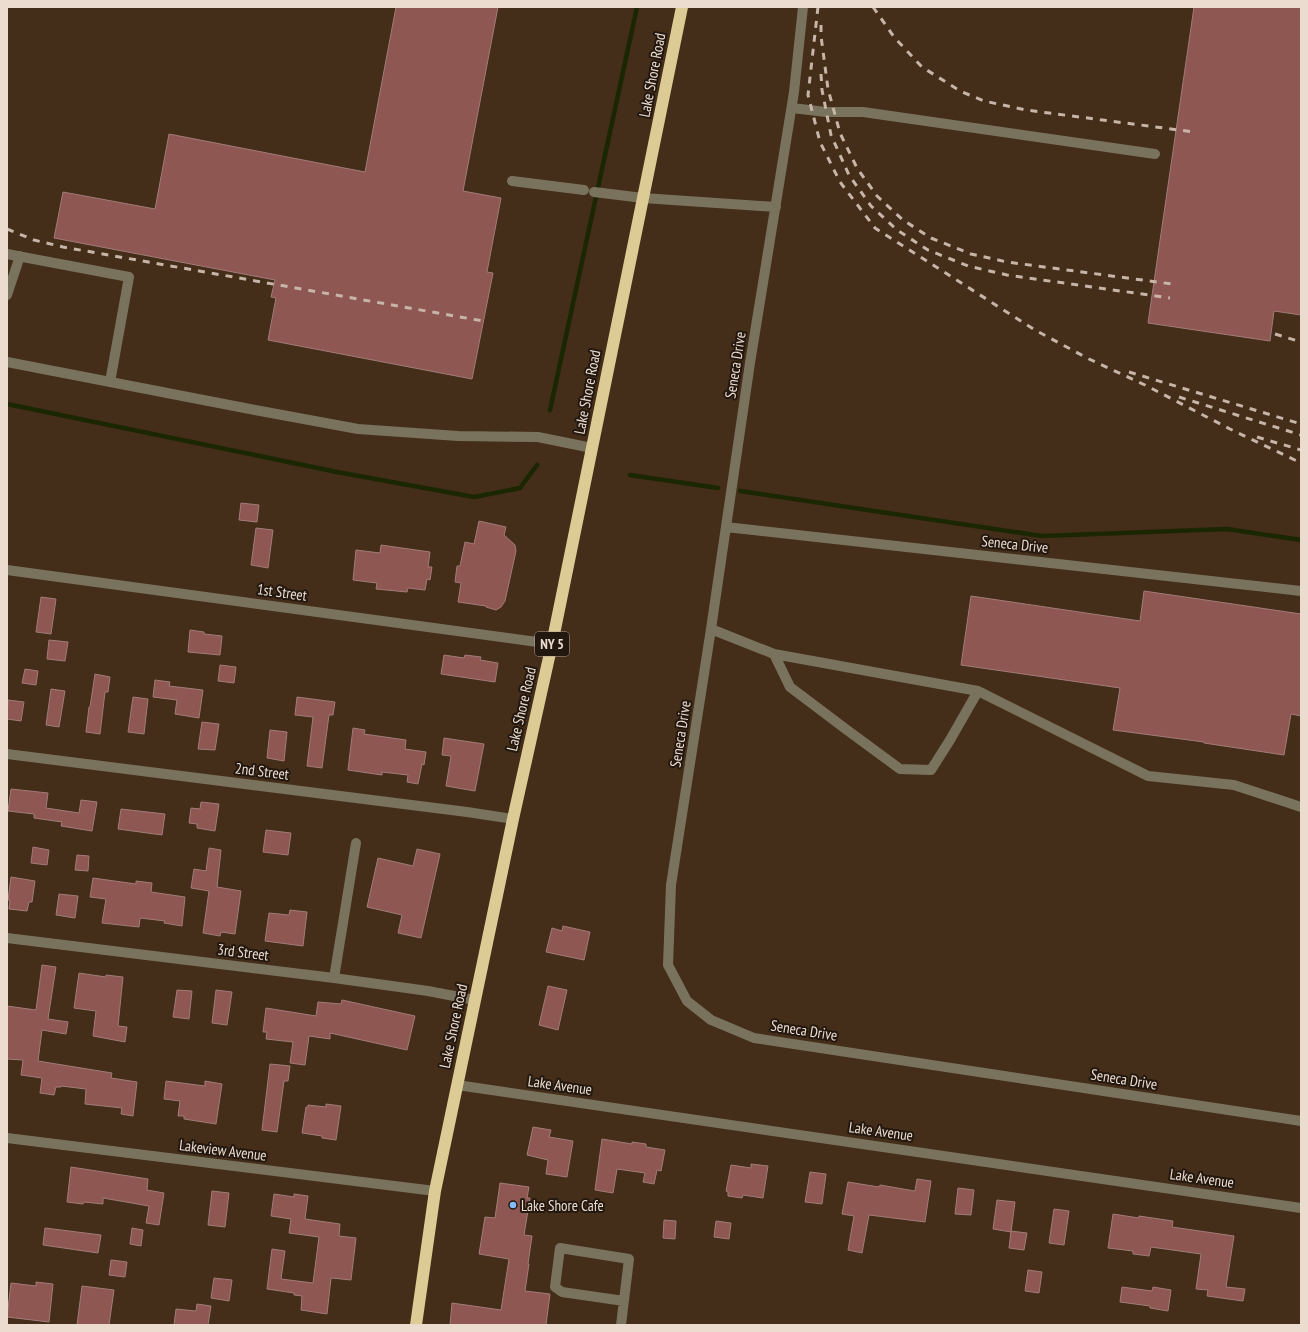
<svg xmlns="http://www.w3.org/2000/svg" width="1308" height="1332" font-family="'PT Sans Narrow',sans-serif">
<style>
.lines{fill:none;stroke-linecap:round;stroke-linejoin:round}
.stream{stroke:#1b2703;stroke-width:4.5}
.building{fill:#8e5752;stroke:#a27c78}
.minor{stroke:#79735d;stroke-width:10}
.highway{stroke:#dccb94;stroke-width:12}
.rail{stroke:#c7b5a8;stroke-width:3;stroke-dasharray:7 7;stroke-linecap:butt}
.poi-dot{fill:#83bcfb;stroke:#23180f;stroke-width:1.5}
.labels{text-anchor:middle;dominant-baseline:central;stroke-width:4;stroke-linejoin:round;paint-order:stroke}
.shield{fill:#23180f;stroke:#b0a196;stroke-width:1}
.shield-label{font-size:14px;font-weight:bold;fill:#ecdcd0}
.street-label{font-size:15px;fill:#ecdcd0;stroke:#23180f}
.poi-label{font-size:15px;fill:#ecdcd0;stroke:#23180f;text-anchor:start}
</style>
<rect width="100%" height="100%" fill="#442d19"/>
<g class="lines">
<!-- stream -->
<path class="stream" d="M 7,404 L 337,472 L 474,497 L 520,488 L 537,465
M 550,410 L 637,7
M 630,475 L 718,488
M 740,491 L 1042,536 L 1227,529 L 1301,540"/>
</g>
<!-- building -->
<path class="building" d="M 396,7 L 498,7 L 463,191 L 501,198 L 487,272 L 493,273 L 472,379 L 268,340 L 276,298 L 271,297 L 275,280 L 54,238 L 63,192 L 155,209 L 169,134 L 365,172 Z
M 1194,7 L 1301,7 L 1301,315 L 1274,311 L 1270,341 L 1148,323 Z
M 241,503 L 259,505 L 257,522 L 239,520 Z
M 479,521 L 506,527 L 504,535 L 515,545 L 516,551 L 505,601 L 501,607 L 496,610 L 486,607 L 486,606 L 458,602 L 461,583 L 455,582 L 457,566 L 460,566 L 465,542 L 474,544 Z
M 256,528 L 273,530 L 268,568 L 251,565 Z
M 381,545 L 430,552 L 428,567 L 432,567 L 430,580 L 427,579 L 425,590 L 408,588 L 407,592 L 376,589 L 377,583 L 353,580 L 356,550 L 380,553 Z
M 1144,591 L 1301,614 L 1301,716 L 1291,714 L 1284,755 L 1204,743 L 1204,742 L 1113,730 L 1120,688 L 961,665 L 971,596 L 1140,621 Z
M 41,597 L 56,599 L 51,634 L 36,632 Z
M 190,630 L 204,632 L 204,634 L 222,636 L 220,655 L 188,652 Z
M 49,640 L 68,642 L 65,661 L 47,659 Z
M 444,655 L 464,658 L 465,655 L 481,657 L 480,660 L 498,663 L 495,682 L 441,674 Z
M 220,665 L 236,667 L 234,683 L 218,681 Z
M 25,669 L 38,671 L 36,685 L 22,683 Z
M 95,674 L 110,677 L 108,692 L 105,692 L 100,734 L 86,732 L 89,707 L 90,707 Z
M 155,680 L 170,682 L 169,686 L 203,690 L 199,718 L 175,714 L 177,700 L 153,697 Z
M 51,689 L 65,691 L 59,727 L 46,725 Z
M 133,697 L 148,699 L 144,734 L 128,732 Z
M 297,697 L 335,702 L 333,715 L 329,715 L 322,768 L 307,766 L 313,717 L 295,715 Z
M 8,700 L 24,702 L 21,721 L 7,719 Z
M 202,722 L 219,724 L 215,750 L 198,749 Z
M 353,728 L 365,730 L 364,734 L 406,740 L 405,749 L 426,752 L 424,765 L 422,764 L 418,784 L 407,782 L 408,775 L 382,772 L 382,775 L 348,770 Z
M 270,730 L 287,732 L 284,761 L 267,758 Z
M 444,738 L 484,744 L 475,791 L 446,786 L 451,756 L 442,755 Z
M 11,789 L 48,793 L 46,808 L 79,813 L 81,800 L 97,802 L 92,831 L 61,826 L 62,822 L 34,818 L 34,814 L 8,811 Z
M 201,802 L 219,804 L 215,831 L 197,828 L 197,824 L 189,823 L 191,808 L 200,809 Z
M 121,809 L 165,814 L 162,835 L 118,829 Z
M 266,830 L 291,833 L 288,855 L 263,852 Z
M 33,847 L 49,850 L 47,865 L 31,863 Z
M 209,848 L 221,850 L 217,887 L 241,891 L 235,934 L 221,932 L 220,936 L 203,933 L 209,891 L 191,888 L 194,869 L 206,871 Z
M 417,849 L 440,854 L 421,938 L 398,933 L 402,915 L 367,907 L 378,858 L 413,866 Z
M 77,855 L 89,856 L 88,871 L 75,870 Z
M 11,877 L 35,881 L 32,902 L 29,902 L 27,911 L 9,909 L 10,900 L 8,900 Z
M 93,878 L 136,884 L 136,881 L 152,883 L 151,892 L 185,897 L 182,926 L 164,923 L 165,921 L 140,918 L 139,927 L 102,923 L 106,899 L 90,897 Z
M 59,894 L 78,896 L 75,918 L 56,915 Z
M 290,910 L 307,912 L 303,946 L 265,941 L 269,913 L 289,915 Z
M 563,926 L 590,932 L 584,960 L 546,952 L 552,928 L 562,931 Z
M 42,965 L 56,967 L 48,1019 L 68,1022 L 66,1034 L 42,1030 L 38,1061 L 112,1073 L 111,1078 L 137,1082 L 133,1116 L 121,1114 L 122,1108 L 85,1104 L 86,1089 L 61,1086 L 61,1087 L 56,1087 L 54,1095 L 40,1093 L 42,1078 L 21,1075 L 23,1060 L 7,1059 L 7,1006 L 36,1010 Z
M 79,973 L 106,977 L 106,975 L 123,977 L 118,1026 L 127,1027 L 125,1042 L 93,1036 L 96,1011 L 74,1008 Z
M 548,986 L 567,990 L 558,1030 L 539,1025 Z
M 177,990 L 192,991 L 189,1019 L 173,1017 Z
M 216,990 L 232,992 L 227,1025 L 212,1023 Z
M 342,1000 L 415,1016 L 407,1050 L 330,1033 L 330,1039 L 309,1036 L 305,1065 L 290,1063 L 293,1042 L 266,1039 L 267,1032 L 263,1032 L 266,1008 L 316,1016 L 318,1002 L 341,1004 Z
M 270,1064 L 290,1066 L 288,1081 L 284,1081 L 277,1132 L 262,1130 Z
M 166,1081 L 205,1086 L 205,1081 L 222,1084 L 216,1124 L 184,1119 L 184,1116 L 178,1116 L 180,1101 L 164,1099 Z
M 326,1104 L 341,1106 L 336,1140 L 322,1138 L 322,1136 L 302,1133 L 306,1107 L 308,1107 L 308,1105 L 326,1107 Z
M 533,1127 L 551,1130 L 549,1137 L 573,1141 L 567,1177 L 546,1174 L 548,1160 L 527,1155 Z
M 602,1139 L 632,1144 L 632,1142 L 646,1144 L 646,1147 L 665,1150 L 661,1171 L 657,1170 L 654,1184 L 643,1182 L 645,1173 L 617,1169 L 613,1193 L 595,1190 Z
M 751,1164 L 768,1166 L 763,1198 L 743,1195 L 742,1198 L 728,1196 L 728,1192 L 726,1191 L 731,1165 L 751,1168 Z
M 71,1167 L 148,1179 L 147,1190 L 164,1193 L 159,1225 L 146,1223 L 149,1206 L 103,1198 L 103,1204 L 84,1202 L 83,1204 L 67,1202 Z
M 810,1172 L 826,1174 L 822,1204 L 805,1202 Z
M 917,1179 L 931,1181 L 925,1222 L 869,1215 L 862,1253 L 848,1250 L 854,1216 L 842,1214 L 848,1182 L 879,1187 L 880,1185 L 915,1191 Z
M 500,1183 L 529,1187 L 527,1198 L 530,1198 L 524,1235 L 532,1236 L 528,1264 L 529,1264 L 525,1291 L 550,1294 L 546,1325 L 450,1325 L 452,1303 L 501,1310 L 509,1259 L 479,1254 L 485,1217 L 495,1218 Z
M 958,1188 L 974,1190 L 971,1215 L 955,1214 Z
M 212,1191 L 229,1193 L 225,1227 L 208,1225 Z
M 274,1194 L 294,1197 L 294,1194 L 308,1196 L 305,1219 L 340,1224 L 339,1236 L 356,1238 L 351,1280 L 331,1278 L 327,1314 L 301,1310 L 302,1296 L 294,1295 L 294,1293 L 267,1289 L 272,1249 L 285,1251 L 281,1279 L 313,1283 L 319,1237 L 289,1233 L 291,1219 L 271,1216 Z
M 997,1200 L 1015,1202 L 1011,1232 L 993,1229 Z
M 1054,1209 L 1069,1211 L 1064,1245 L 1049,1243 Z
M 1113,1214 L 1139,1218 L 1139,1216 L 1173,1221 L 1172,1227 L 1234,1236 L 1226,1287 L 1245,1289 L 1243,1301 L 1207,1296 L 1208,1290 L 1196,1289 L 1201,1254 L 1151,1247 L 1149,1256 L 1133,1254 L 1133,1251 L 1108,1248 Z
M 664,1220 L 676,1221 L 675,1239 L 663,1238 Z
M 716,1221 L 731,1223 L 729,1239 L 714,1237 Z
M 45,1228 L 101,1235 L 98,1253 L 43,1245 Z
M 132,1228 L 143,1230 L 141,1246 L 130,1244 Z
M 1011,1231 L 1027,1233 L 1024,1250 L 1009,1248 Z
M 111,1260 L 127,1262 L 125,1277 L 109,1275 Z
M 1028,1270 L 1042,1272 L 1039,1293 L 1025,1291 Z
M 214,1278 L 232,1280 L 229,1301 L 211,1298 Z
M 36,1282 L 53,1284 L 49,1322 L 7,1317 L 11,1283 L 36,1286 Z
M 82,1286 L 114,1290 L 109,1325 L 77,1325 Z
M 1122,1287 L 1152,1291 L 1153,1287 L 1171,1290 L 1168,1311 L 1150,1308 L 1150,1306 L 1120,1302 Z
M 197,1304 L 211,1306 L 208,1325 L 174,1325 L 176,1309 L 196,1311 Z"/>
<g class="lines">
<!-- minor -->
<path class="minor" d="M 803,7 L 794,92 L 750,363 L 711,629 L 671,885 L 668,965 L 687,1001 L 711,1020 L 754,1038 L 1301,1121
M 792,108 L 826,112 L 863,112 L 1155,154
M 512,181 L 584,190
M 594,192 L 643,198 L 776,207
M 7,254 L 129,277 L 110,382
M 7,295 L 20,256
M 7,362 L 255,410 L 358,429 L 458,436 L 538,437 L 592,448
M 726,527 L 1301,591
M 7,570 L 552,644
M 711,629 L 774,654 L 978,691 L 1148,776 L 1234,785 L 1301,807
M 774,654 L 790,687 L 847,730 L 900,769 L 931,770 L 950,740 L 978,691
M 7,754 L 467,812 L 513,819
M 7,938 L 334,978 L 428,991 L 475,1000
M 334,978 L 356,843
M 457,1085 L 1301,1208
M 7,1138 L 435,1191
M 621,1325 L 629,1259 L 560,1248 L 555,1287 L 562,1292 L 624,1301"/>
<!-- highway -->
<path class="highway" d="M 416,1325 L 435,1191 L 513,819 L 552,644 L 682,7"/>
<!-- rail -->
<path class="rail" d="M 818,7 L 808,95 L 820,142 L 840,182 L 875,228 L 1035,330 L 1089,359 L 1145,385 L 1230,429 L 1301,463
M 873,7 L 894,37 L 922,67 L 960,91 L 984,101 L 1026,110 L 1194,132
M 821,25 L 821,36 L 828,89 L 840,133 L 857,168 L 877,196 L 903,220 L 931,238 L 971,254 L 1007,262 L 1172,284
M 821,74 L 822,90 L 831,135 L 849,175 L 871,206 L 897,230 L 928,250 L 968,266 L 1007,275 L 1170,298
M 7,229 L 34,240 L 63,247 L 483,321
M 1275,334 L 1301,342
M 1129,372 L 1301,424
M 1179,397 L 1301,435
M 1257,437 L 1301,450"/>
</g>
<!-- markers -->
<circle class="poi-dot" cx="513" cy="1205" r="4"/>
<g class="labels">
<!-- shield labels -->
<rect class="shield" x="535" y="632" width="34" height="24" rx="3"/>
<g class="shield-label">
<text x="552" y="644">NY 5</text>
</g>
<!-- street labels -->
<g class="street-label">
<text transform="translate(652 75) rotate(-79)">Lake Shore Road</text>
<text transform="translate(735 365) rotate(-81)">Seneca Drive</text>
<text transform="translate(587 392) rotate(-79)">Lake Shore Road</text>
<text transform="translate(1015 544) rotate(6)">Seneca Drive</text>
<text transform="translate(282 592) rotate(8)">1st Street</text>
<text transform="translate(521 709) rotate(-77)">Lake Shore Road</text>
<text transform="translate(680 734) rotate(-81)">Seneca Drive</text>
<text transform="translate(262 771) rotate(7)">2nd Street</text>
<text transform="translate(243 952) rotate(7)">3rd Street</text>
<text transform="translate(453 1026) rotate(-78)">Lake Shore Road</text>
<text transform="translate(804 1030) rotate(9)">Seneca Drive</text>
<text transform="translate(1124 1079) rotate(9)">Seneca Drive</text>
<text transform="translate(560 1085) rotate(8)">Lake Avenue</text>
<text transform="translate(881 1131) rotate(8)">Lake Avenue</text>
<text transform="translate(223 1150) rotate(7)">Lakeview Avenue</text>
<text transform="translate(1202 1178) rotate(8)">Lake Avenue</text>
</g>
<!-- poi labels -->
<g class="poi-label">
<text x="521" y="1205">Lake Shore Cafe</text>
</g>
</g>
<!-- border -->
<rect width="1308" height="1332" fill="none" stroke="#ecdcd0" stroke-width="16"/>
</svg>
